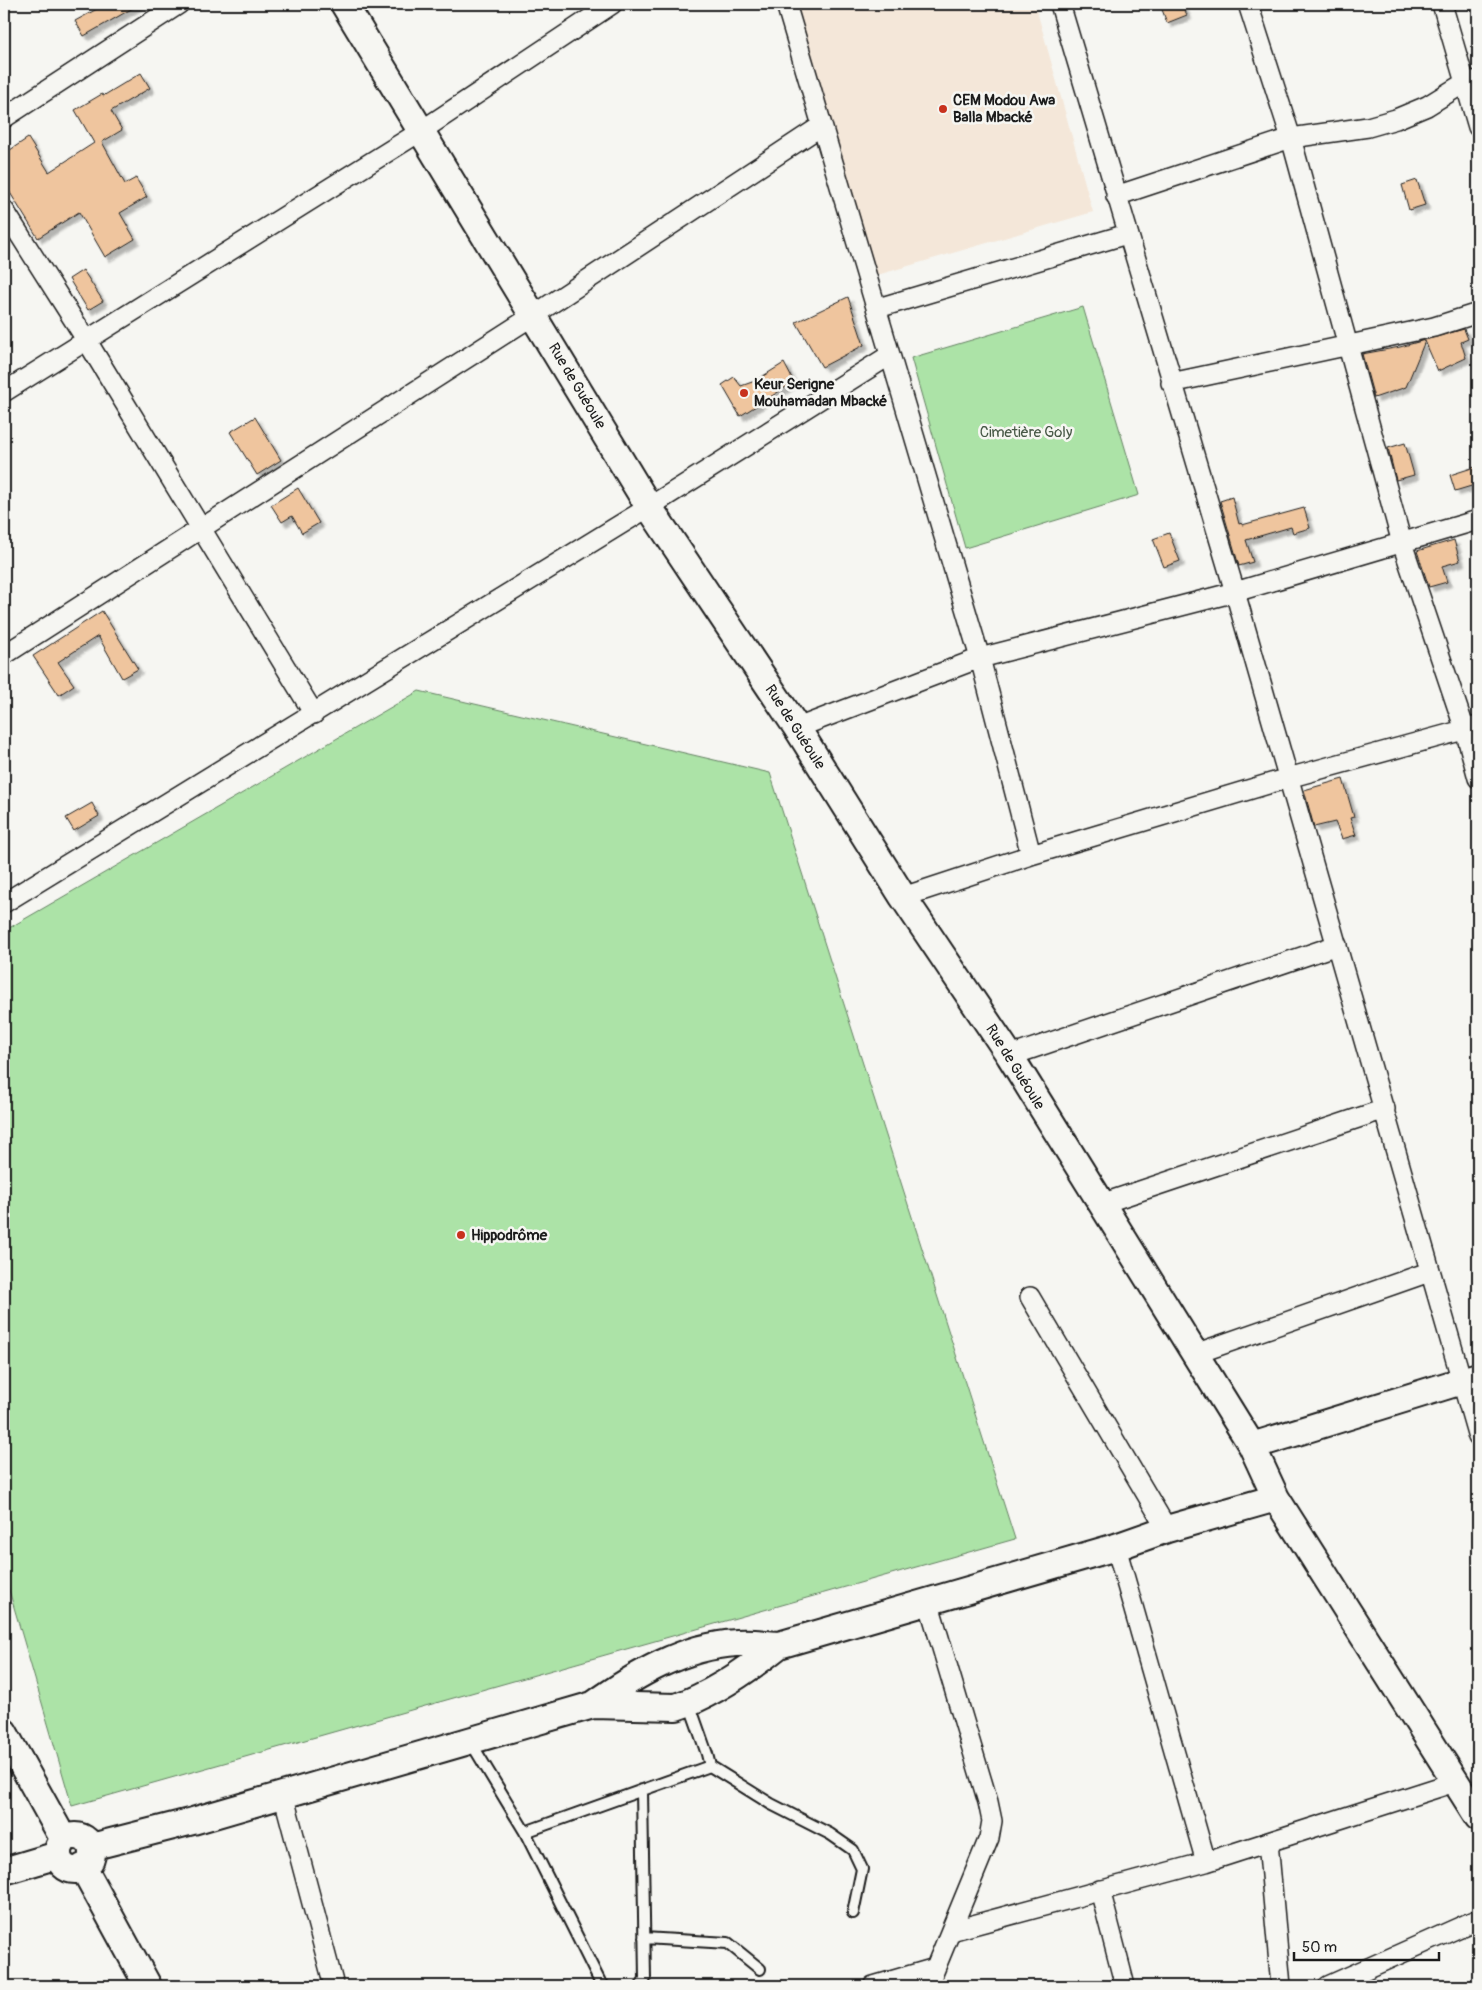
<svg xmlns="http://www.w3.org/2000/svg" width="1482" height="1990" font-family="Pangolin,sans-serif">
<style>
.built{fill:#f4e7d9}
.green{fill:#ace3a7;stroke:#648062}
.building{fill:#efc59e;stroke:#1c1c1c;filter:url(#shadow)}
.lines{fill:none;stroke-linecap:round;stroke-linejoin:round}
.lane-casing{stroke:#1c1c1c;stroke-width:14}
.street-casing{stroke:#1c1c1c;stroke-width:22}
.secondary-casing{stroke:#1c1c1c;stroke-width:30}
.lane{stroke:#f6f6f2;stroke-width:10}
.street{stroke:#f6f6f2;stroke-width:19}
.secondary{stroke:#f6f6f2;stroke-width:26}
.poi-dot{fill:#c8321e;stroke:#f6f6f2;stroke-width:2}
.labels{text-anchor:middle;dominant-baseline:central;stroke-width:5;stroke-linejoin:round;paint-order:stroke}
.poi-label{font-size:15px;font-weight:bold;fill:#1c1c1c;stroke:#f6f6f2;text-anchor:start}
.street-label{font-size:15px;fill:#1c1c1c;stroke:#f6f6f2}
.park-label{font-size:15px;fill:#475846;stroke:#f6f6f2}
</style>
<defs>
<filter id="shadow"><feDropShadow dx="4.5" dy="4.5" stdDeviation="1" flood-color="#0004"/></filter>
</defs>
<rect width="100%" height="100%" fill="#f6f6f2"/>
<filter id="ink" filterUnits="userSpaceOnUse"><feTurbulence type="fractalNoise" baseFrequency=".02" numOctaves="2"/><feDisplacementMap in="SourceGraphic" scale="10" xChannelSelector="R" yChannelSelector="G"/><feConvolveMatrix kernelMatrix="1 2 1 2 8 2 1 2 1" color-interpolation-filters="sRGB"/></filter>
<g filter="url(#ink)">
<!-- built -->
<path class="built" d="M 795,4 L 1035,4 L 1093,212 L 874,276 Z"/>
<!-- green -->
<path class="green" d="M 1083,307 L 1139,495 L 965,548 L 911,358 Z
M 419,691 L 770,773 L 1015,1539 L 72,1806 L 4,1573 L 4,931 Z"/>
<!-- building -->
<path class="building" d="M 106,4 L 140,4 L 84,36 L 75,21 Z
M 1160,4 L 1182,4 L 1187,15 L 1167,23 Z
M 141,73 L 150,88 L 111,111 L 122,130 L 102,142 L 125,184 L 136,178 L 147,197 L 120,213 L 135,239 L 105,257 L 79,212 L 38,238 L 4,183 L 4,154 L 28,138 L 49,172 L 94,143 L 75,110 L 102,94 L 103,96 Z
M 1417,180 L 1425,205 L 1409,210 L 1402,185 Z
M 83,270 L 103,301 L 88,310 L 69,279 Z
M 848,297 L 864,345 L 822,367 L 796,322 Z
M 1464,329 L 1468,339 L 1461,342 L 1466,358 L 1438,371 L 1425,341 L 1406,387 L 1374,398 L 1362,354 L 1400,347 Z
M 784,363 L 794,382 L 740,416 L 722,385 L 734,377 L 741,386 L 755,381 Z
M 255,417 L 281,460 L 257,475 L 230,432 Z
M 1405,443 L 1414,475 L 1396,480 L 1388,448 Z
M 1478,466 L 1478,484 L 1455,491 L 1450,475 Z
M 298,488 L 319,523 L 302,533 L 292,516 L 282,522 L 271,505 Z
M 1232,497 L 1239,524 L 1242,523 L 1242,525 L 1304,508 L 1310,528 L 1293,533 L 1291,527 L 1246,540 L 1253,562 L 1239,566 L 1220,501 Z
M 1169,533 L 1180,561 L 1164,567 L 1153,539 Z
M 1454,540 L 1460,561 L 1442,566 L 1447,582 L 1429,587 L 1417,551 Z
M 102,611 L 138,669 L 122,678 L 98,636 L 58,662 L 74,685 L 59,695 L 33,656 Z
M 1343,779 L 1354,817 L 1350,818 L 1356,835 L 1342,839 L 1335,822 L 1314,827 L 1304,790 Z
M 92,803 L 99,816 L 74,831 L 66,818 Z"/>
<g class="lines">
<!-- lane casing -->
<g class="lane-casing">
<path id="lane" d="M 689,1703 L 707,1754 L 710,1766 L 771,1804 L 830,1834 L 853,1850 L 862,1869 L 853,1913
M 470,1741 L 525,1832 L 600,1982 L 604,1986
M 525,1832 L 710,1766
M 644,1938 L 728,1943 L 760,1969
M 641,1986 L 645,1979 L 642,1790"/>
</g>
<!-- street casing -->
<g class="street-casing">
<path id="street" d="M 786,4 L 980,658 L 1031,855
M 1060,4 L 1235,592 L 1478,1437
M 1248,4 L 1291,138 L 1402,543 L 1465,730 L 1478,778
M 1442,4 L 1478,127
M 4,118 L 179,4
M 1116,196 L 1291,138 L 1368,127 L 1396,119 L 1427,106 L 1464,83 L 1478,80
M 4,210 L 87,341 L 314,714
M 878,308 L 1127,234
M 1171,383 L 1434,327 L 1478,313
M 4,392 L 421,131 L 612,4
M 4,655 L 534,315 L 821,126
M 797,728 L 980,658 L 1235,592 L 1478,520
M 903,897 L 1031,855 L 1288,778 L 1478,726
M 4,903 L 649,507 L 890,355
M 1010,1056 L 1337,945
M 1101,1204 L 1385,1109
M 1030,1297 L 1167,1529
M 1195,1354 L 1429,1272
M 1116,1547 L 1206,1862
M 283,1794 L 334,1986
M 1268,1842 L 1281,1986
M 1100,1890 L 1125,1986
M 951,1931 L 1206,1862 L 1455,1782
M 873,1986 L 935,1968
M 928,1986 L 989,1838 L 992,1821 L 988,1802 L 928,1601
M 1328,1986 L 1478,1919"/>
</g>
<!-- secondary casing -->
<g class="secondary-casing">
<path id="secondary" d="M 344,4 L 649,507 L 797,728 L 903,897 L 1010,1056 L 1252,1446 L 1276,1498 L 1478,1817
M 1252,1446 L 1478,1376
M 593,1705 C 635,1675 683,1646 737,1643 C 751,1642 765,1644 779,1645 L 1116,1547 L 1167,1529 L 1276,1498
M 4,1732 L 64,1840
M58 1853a17 17 0 1 1 34 0a17 17 0 1 1-34 0Z
M 91,1847 L 193,1821 L 593,1705 L 676,1707 C 714,1694 749,1669 779,1645
M 83,1867 L 148,1986
M 4,1871 L 58,1855"/>
</g>
<!-- lane -->
<use href="#lane" class="lane"/>
<!-- street -->
<use href="#street" class="street"/>
<!-- secondary -->
<use href="#secondary" class="secondary"/>
</g>
</g>
<!-- markers -->
<g class="poi-dot">
<circle cx="943" cy="109" r="5"/>
<circle cx="744" cy="393" r="5"/>
<circle cx="461" cy="1235" r="5"/>
</g>
<g class="labels">
<!-- poi labels -->
<g class="poi-label">
<text x="953" y="100">CEM Modou Awa<tspan x="953" dy="17">Balla Mbacké</tspan></text>
<text x="754" y="384">Keur Serigne<tspan x="754" dy="17">Mouhamadan Mbacké</tspan></text>
<text x="471" y="1235">Hippodrôme</text>
</g>
<!-- street labels -->
<g class="street-label">
<text transform="translate(577 386) rotate(59)">Rue de Guéoule</text>
<text transform="translate(795 727) rotate(57)">Rue de Guéoule</text>
<text transform="translate(1015 1067) rotate(58)">Rue de Guéoule</text>
</g>
<!-- park labels -->
<g class="park-label">
<text x="1026" y="432">Cimetière Goly</text>
</g>
</g>
<!-- margin -->
<rect width="1482" height="1990" fill="none" stroke="#f6f6f2" stroke-width="20"/>
<rect x="10" y="10" width="1462" height="1970" fill="none" stroke="#1c1c1c" stroke-width="2" filter="url(#ink)"/>
<!-- scale -->
<path d="M1294 1952v8h145v-8" fill="none" stroke="#1c1c1c" stroke-width="2.5"/>
<text x="1302" y="1952" font-size="15" fill="#1c1c1c" stroke="#f6f6f2" stroke-width="4" paint-order="stroke">50 m</text>
</svg>
